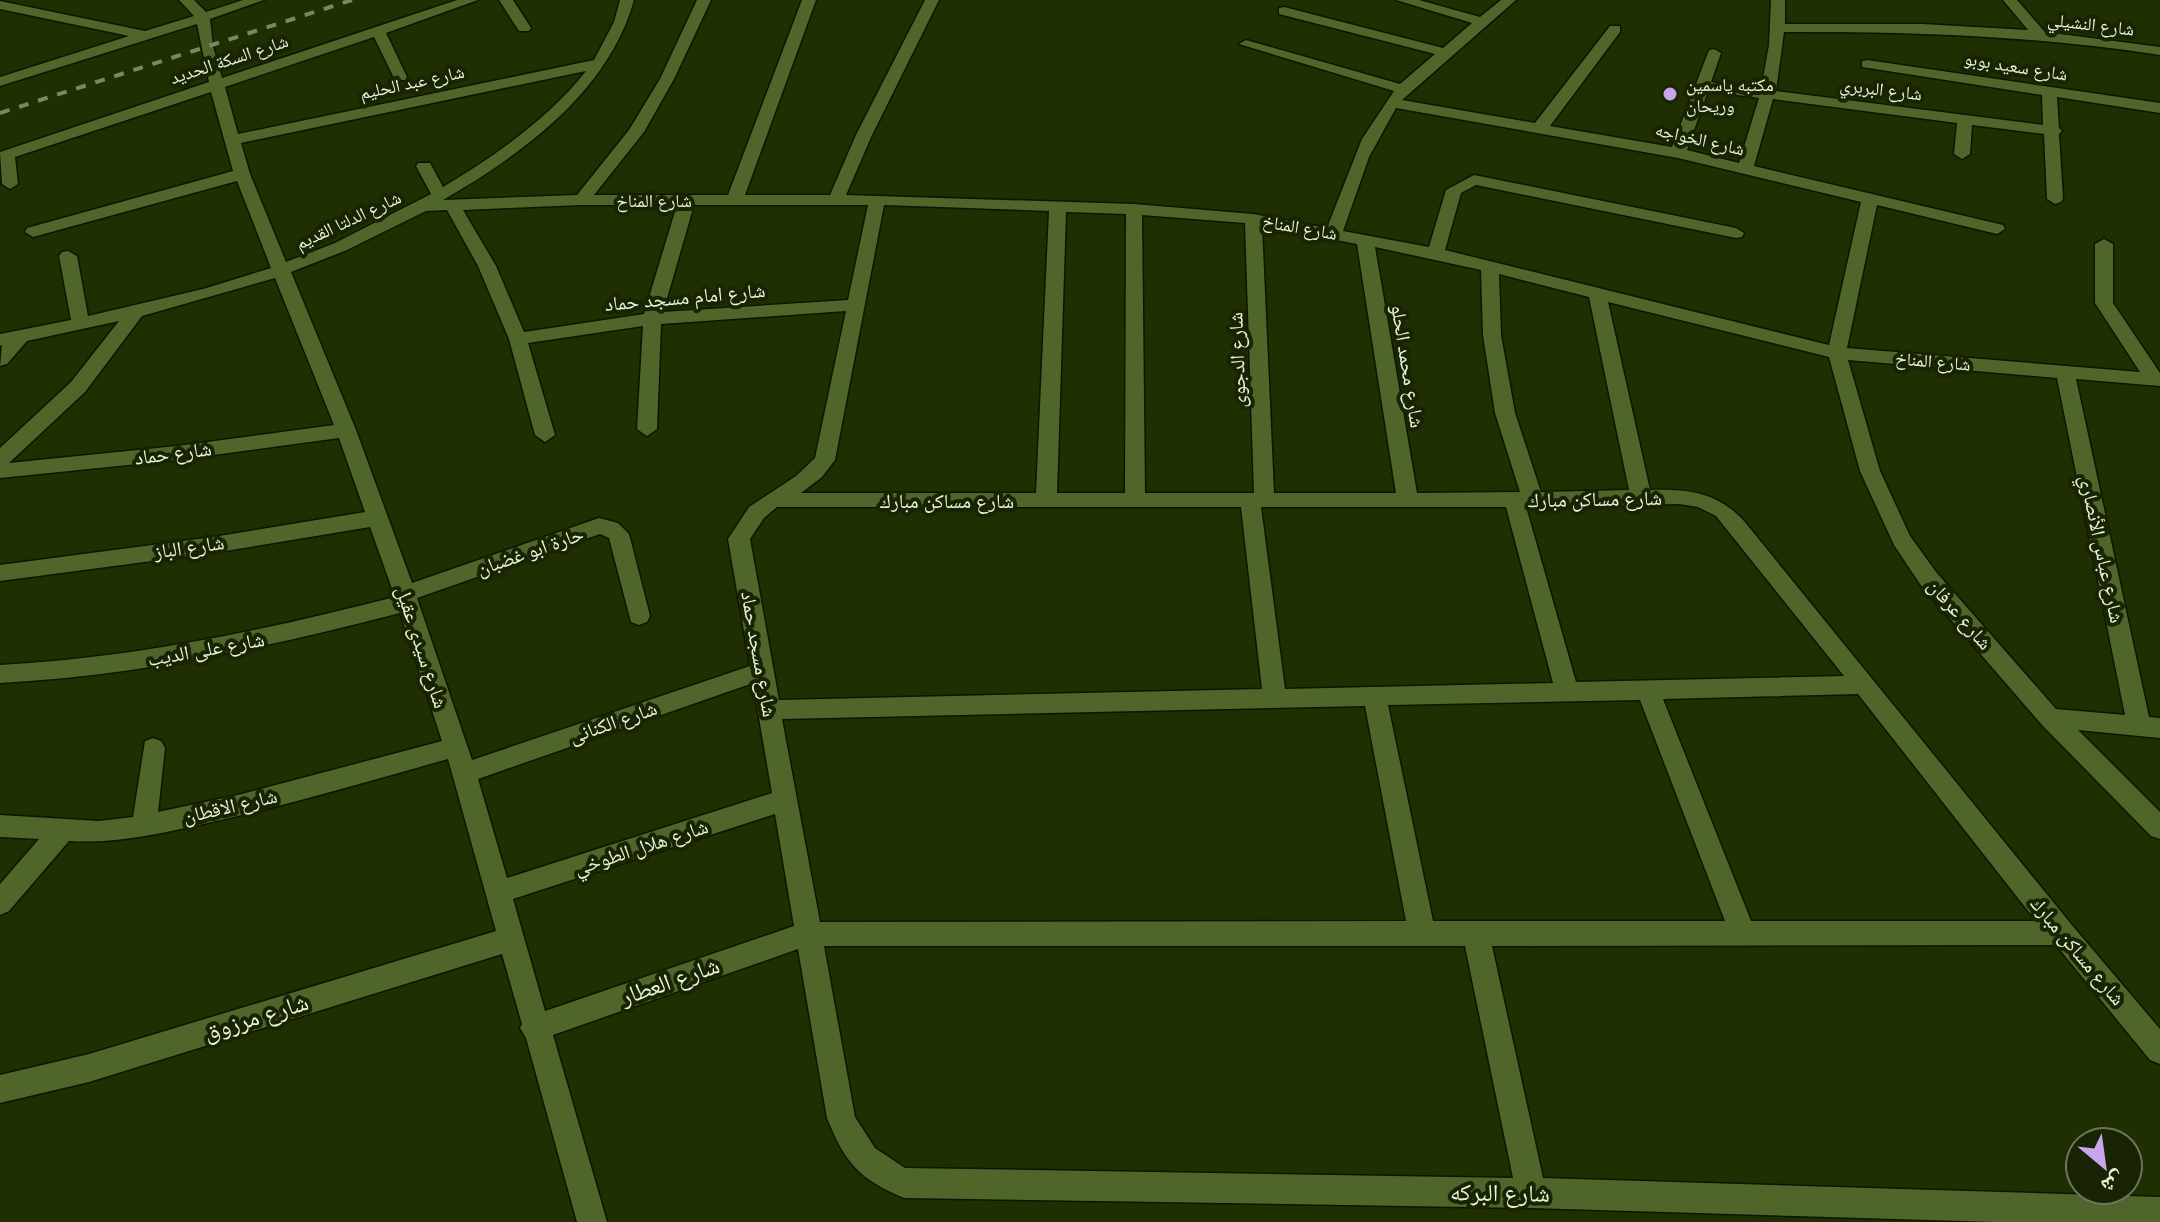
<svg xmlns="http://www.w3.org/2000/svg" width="2160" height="1222" font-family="Roboto,'Noto Naskh Arabic',sans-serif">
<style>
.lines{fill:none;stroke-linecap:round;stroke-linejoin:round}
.minor-casing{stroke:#0c1600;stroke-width:3}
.minor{fill:#4f652a;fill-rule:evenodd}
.rail{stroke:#7a8861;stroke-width:4;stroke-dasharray:10 10;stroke-linecap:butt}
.poi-dot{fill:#c9a5ee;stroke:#192405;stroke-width:3}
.labels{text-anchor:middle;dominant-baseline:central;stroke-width:8;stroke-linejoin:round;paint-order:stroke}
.far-street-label{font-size:18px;fill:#e7f4d5;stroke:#192405}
.far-poi-label{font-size:18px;fill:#e7f4d5;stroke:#192405;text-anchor:start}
.street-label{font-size:20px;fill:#e7f4d5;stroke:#192405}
.near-street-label{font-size:24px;fill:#e7f4d5;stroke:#192405}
</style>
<rect width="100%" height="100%" fill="#202f01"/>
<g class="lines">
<!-- minor casing -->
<g class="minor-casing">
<path id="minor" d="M 179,0 L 194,0 L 206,12 L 243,0 L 264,0 L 210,19 L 213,46 L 222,78 L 457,0 L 478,0 L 386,33 L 407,77 L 405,80 L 395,80 L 374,37 L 225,87 L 238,134 L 594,60 L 614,22 L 620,0 L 634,0 C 608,92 524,153 443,200 L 577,195 L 629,130 L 660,79 L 697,0 L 711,0 L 674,79 L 644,132 L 594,195 L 728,195 L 802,0 L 816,0 L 745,195 L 830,195 L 856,135 L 925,0 L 939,0 L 872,135 L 846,195 L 1134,204 L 1253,214 L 1327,228 L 1362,139 L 1394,91 L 1239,44 L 1246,40 L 1400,84 L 1435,54 L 1279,14 L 1279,8 L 1284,7 L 1443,48 L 1472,23 L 1396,0 L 1419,0 L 1480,17 L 1501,0 L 1516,0 L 1402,100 L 1535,123 L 1610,26 L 1620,26 L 1620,32 L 1550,126 L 1672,147 L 1709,50 L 1714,49 L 1721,53 L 1711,82 L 1761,89 L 1769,45 L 1771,0 L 1785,0 L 1785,24 L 1922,24 L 2028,30 L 2003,0 L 2017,0 L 2045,32 L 2160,47 L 2160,55 C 2035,36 1910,31 1784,32 L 1776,91 L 2043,125 L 2042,95 L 1862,67 L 1862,61 L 1867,60 L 2160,103 L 2160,113 L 2057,97 L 2059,128 L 2062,131 L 2059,134 L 2063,199 L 2061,202 L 2055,204 L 2047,199 L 2044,134 L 1972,125 L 1970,154 L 1962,159 L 1954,154 L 1957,123 L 1773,99 L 1754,166 L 2003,225 L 2005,229 L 1997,234 L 1877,205 L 1847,348 L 2140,372 L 2095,303 L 2095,244 L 2104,239 L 2113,244 L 2113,303 L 2160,373 L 2160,386 L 2076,379 L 2149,717 L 2160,718 L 2160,738 L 2078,730 L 2160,812 L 2160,839 L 2151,836 L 2042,725 L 1920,584 L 1894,545 L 1860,471 L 1829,357 L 1608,302 L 1650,490 C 1688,489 1717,492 1744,521 L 2071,924 L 2160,1029 L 2160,1064 L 2150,1060 L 2056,945 L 1492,946 L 1543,1178 L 2160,1197 L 2160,1222 L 1995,1222 L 1531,1208 L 904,1198 C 859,1179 845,1163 827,1118 L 798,949 L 553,1035 L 607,1222 L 577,1222 L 526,1038 L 520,1028 L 522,1024 L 502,954 L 89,1082 L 0,1103 L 0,1075 L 89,1054 L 496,931 L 448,759 C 366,782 285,806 203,824 C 158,834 115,844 69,841 L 9,911 L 0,915 L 0,884 L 39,839 L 0,837 L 0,815 L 99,821 L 133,817 L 145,741 L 153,738 L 161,741 L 165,748 L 158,812 L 242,794 L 442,741 L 400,613 C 268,647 137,676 0,683 L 0,665 C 135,658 265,630 395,597 L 370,527 L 213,553 L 0,581 L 0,565 L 213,537 L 365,512 L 339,438 L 177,460 L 0,478 L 0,448 L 71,382 L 119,321 L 27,341 L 7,364 L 0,366 L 2,345 L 0,346 L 0,334 L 71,320 L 59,256 L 62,252 L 68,251 L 77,256 L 88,316 L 203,289 L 271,268 L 237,181 L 33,237 L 25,232 L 27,228 L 233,171 L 211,92 L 15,157 L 18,184 L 10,189 L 2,184 L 0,152 L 209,82 L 197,24 L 0,86 L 0,77 L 129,36 L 0,9 L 0,1 L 145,31 L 194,16 ZM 586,71 C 549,118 494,157 443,187 L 430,163 L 418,163 L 416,166 L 431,194 L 335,243 L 286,262 L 250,174 L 241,143 ZM 1708,91 L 1759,98 L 1739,163 L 1687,150 ZM 1396,108 L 1678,158 L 1861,202 L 1829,345 L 1445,250 L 1461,193 L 1476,185 L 1736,238 L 1742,237 L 1744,233 L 1736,228 L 1474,175 L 1446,190 L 1429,247 L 1343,231 L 1369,157 ZM 582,205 L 677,205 L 644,314 L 524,332 L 496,266 L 463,210 ZM 694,205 L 868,205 L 848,300 L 663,312 ZM 884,205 L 1049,211 L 1036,493 L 801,493 L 822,477 L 835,460 ZM 447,210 L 478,266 L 509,339 L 535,435 L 545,442 L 555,435 L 528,343 L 643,326 L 637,429 L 647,436 L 657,429 L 661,324 L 846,311 L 815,458 L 796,476 L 749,507 L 728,539 L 750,666 L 472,760 L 417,598 L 600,534 L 609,538 L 631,622 L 639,625 L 647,622 L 650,616 L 629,534 L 618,523 L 599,518 L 412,583 L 356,430 L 291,272 L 347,250 L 426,211 ZM 1066,212 L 1126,214 L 1125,493 L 1057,493 ZM 1142,215 L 1245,223 L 1254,493 L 1145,493 ZM 1262,226 L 1357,244 L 1396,493 L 1274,493 ZM 1375,247 L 1481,270 L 1483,335 L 1495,413 L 1520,492 L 1417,493 ZM 1499,274 L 1589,297 L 1629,490 L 1541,492 L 1515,413 L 1501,335 ZM 275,278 L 334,425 L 177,446 L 9,463 L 85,392 L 142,316 ZM 1848,360 L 2057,378 L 2125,715 L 2056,709 L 1936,572 L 1910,536 L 1880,471 ZM 1679,504 L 1698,507 L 1716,516 L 1844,676 L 1576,682 L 1526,507 ZM 777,507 L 1241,507 L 1262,689 L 779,700 L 750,539 L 764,518 ZM 1261,507 L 1506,507 L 1553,683 L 1285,689 ZM 753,683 L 772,793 L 507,878 L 478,779 ZM 1858,694 L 2036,921 L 1751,921 L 1663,699 ZM 1640,700 L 1725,921 L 1433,921 L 1388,705 ZM 1365,706 L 1406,921 L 820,922 L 782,719 ZM 775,814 L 794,926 L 545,1011 L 513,899 ZM 824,946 L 1465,946 L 1513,1178 L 905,1168 L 875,1148 L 855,1117 Z
M 499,0 L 513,0 L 531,28 L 529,31 L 519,31 Z"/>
</g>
<!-- minor -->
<use href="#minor" class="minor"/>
<!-- rail -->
<path class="rail" d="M 0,113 L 352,0"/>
</g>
<!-- markers -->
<circle class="poi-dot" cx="1670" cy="94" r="8"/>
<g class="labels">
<!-- far-street labels -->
<g class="far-street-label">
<text transform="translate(2091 24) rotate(7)">شارع النشيلي</text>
<text transform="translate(229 59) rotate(-18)">شارع السكة الحديد</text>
<text transform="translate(2016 66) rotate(9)">شارع سعيد بوبو</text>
<text transform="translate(412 82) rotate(-12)">شارع عبد الحليم</text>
<text transform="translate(1881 89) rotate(7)">شارع البربري</text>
<text transform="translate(1700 139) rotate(13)">شارع الخواجه</text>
<text x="654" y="200">شارع المناخ</text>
<text transform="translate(348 220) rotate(-25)">شارع الدلتا القديم</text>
<text transform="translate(1300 227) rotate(10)">شارع المناخ</text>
<text transform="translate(1933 361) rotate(5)">شارع المناخ</text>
</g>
<!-- far-poi labels -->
<g class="far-poi-label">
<text x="1686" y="84">مكتبه ياسمين<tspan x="1686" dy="21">وريحان</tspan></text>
</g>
<!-- street labels -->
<g class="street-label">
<text transform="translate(685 297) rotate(-5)">شارع امام مسجد حماد</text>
<text transform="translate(1237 360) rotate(-92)">شارع الدجوى</text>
<text transform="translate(1408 366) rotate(81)">شارع محمد الحلو</text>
<text transform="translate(173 453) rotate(-7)">شارع حماد</text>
<text transform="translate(1595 499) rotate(-1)">شارع مساكن مبارك</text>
<text x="947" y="501">شارع مساكن مبارك</text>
<text transform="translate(189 547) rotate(-8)">شارع الباز</text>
<text transform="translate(2102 549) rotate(78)">شارع عباس الأنصاري</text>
<text transform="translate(530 551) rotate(-19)">حارة ابو غضبان</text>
<text transform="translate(1960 614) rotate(49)">شارع عرفان</text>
<text transform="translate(422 647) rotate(72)">شارع سيدى عقيل</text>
<text transform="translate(206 649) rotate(-10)">شارع على الديب</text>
<text transform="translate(759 654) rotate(80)">شارع مسجد حماد</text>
<text transform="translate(613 722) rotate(-19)">شارع الكنانى</text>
<text transform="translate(230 806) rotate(-13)">شارع الاقطان</text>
<text transform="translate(641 847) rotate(-18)">شارع هلال الطوخي</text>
<text transform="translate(2078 951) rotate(50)">شارع مساكن مبارك</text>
</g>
<!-- near-street labels -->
<g class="near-street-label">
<text transform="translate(670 981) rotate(-19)">شارع العطار</text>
<text transform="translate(256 1017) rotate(-17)">شارع مرزوق</text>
<text transform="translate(1500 1193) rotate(1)">شارع البركه</text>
</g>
</g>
<!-- north arrow -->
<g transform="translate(2104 1166) rotate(151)"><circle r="38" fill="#192405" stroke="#6b7758" stroke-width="2"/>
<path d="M0-6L14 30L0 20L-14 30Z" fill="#c9a5ee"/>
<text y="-12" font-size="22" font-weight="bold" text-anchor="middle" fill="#e7f4d5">ش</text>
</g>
</svg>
